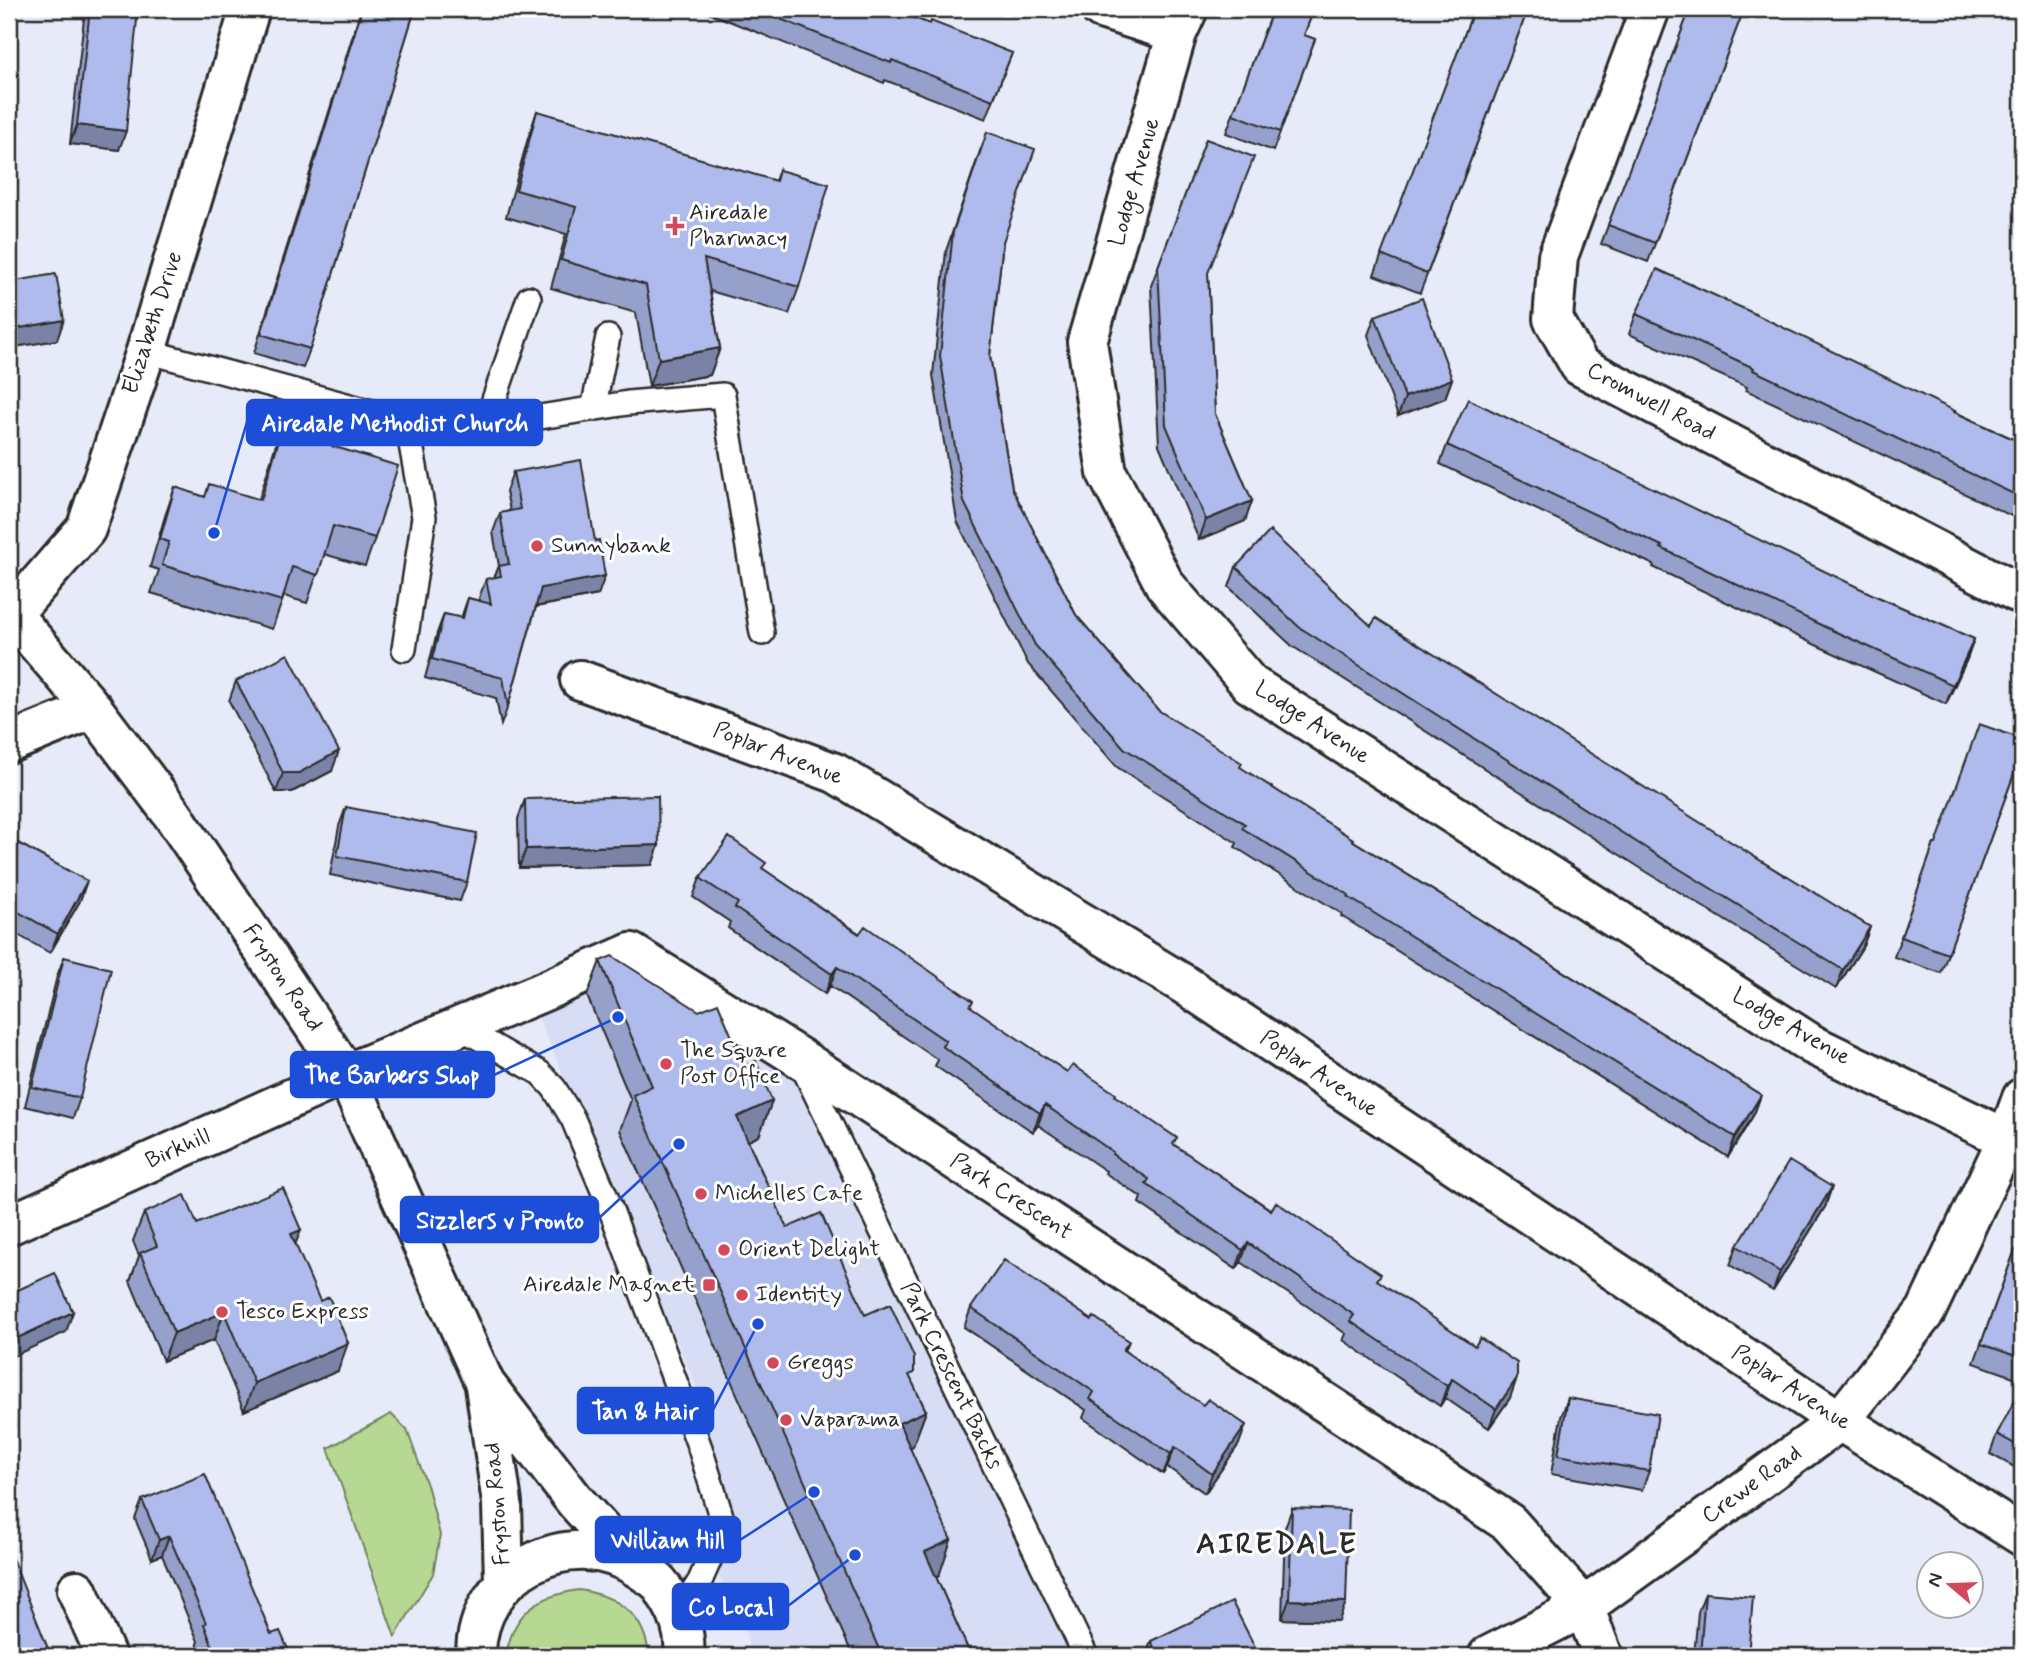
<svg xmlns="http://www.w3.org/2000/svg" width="2031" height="1665" font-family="Mynerve,sans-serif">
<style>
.built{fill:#d6ddf5}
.green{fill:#b6d892;stroke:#70825e;stroke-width:2}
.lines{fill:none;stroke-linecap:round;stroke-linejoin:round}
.lane-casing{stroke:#2b2b2b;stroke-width:28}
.street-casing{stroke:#2b2b2b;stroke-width:44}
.secondary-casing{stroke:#2b2b2b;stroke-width:44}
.lane{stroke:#fff;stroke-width:23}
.street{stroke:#fff;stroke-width:38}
.secondary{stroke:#fff;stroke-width:38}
.wall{fill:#96a1cb;stroke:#2b2b2b;stroke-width:2}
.shaded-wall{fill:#7a83a5;stroke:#2b2b2b;stroke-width:2}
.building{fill:#afbbec;stroke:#2b2b2b;stroke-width:2}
.poi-dot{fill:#d1495b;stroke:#fff;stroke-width:2.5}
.labels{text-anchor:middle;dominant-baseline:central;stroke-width:6;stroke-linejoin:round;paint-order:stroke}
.street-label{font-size:23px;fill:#2b2b2b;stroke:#fff}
.poi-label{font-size:23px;fill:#2b2b2b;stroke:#fff;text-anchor:start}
.district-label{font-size:30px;font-weight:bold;letter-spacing:2px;fill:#2b2b2b;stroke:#fff}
.leader{fill:none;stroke:#1d4ed8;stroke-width:2.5}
.callout-dot{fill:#1d4ed8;stroke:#fff;stroke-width:2.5}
.callout{fill:#1d4ed8;stroke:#1d4ed8;stroke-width:2.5}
.callout-label{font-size:24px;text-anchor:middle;font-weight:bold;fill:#fff}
</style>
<rect width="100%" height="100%" fill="#e7ebf9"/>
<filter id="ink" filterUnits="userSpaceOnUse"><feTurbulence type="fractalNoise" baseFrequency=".0143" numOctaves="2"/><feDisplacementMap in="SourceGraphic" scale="14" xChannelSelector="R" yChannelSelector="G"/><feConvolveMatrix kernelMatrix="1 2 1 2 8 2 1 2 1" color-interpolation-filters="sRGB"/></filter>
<g filter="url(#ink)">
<!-- built -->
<path class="built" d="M 631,953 L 798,1057 L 1086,1656 L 748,1656 L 749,1647 L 739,1607 L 701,1549 L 717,1477 L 696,1386 L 530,998 Z"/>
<!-- green -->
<path class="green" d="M 391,1414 L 407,1430 L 428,1488 L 440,1535 L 433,1574 L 395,1637 L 328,1448 Z
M 579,1590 C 618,1596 645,1614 649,1656 L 506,1656 C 513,1612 537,1596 579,1590 Z"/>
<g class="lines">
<!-- lane casing -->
<g class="lane-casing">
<path id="lane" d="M 146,351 L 446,432 L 628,403 L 723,395 L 762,633
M 593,409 L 608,337
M 485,426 L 529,298
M 404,649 L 424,517 L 407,422
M 460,1027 L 540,1073 L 554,1088 L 573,1119 L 608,1202 L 700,1448 L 721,1516 L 715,1547 L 700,1581 L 679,1614
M 801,1063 L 1086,1656"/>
</g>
<!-- street casing -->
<g class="street-casing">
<path id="street" d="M 1101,9 L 1177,33
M 1188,9 L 1177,33 L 1087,342 L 1107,473 L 1165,585 L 1250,684 L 1813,1045 L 2007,1139
M 1650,9 L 1558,256 L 1553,319 L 1580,366 L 2022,595
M 12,614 L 86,529 L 146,351 L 250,9
M 580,680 L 835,773 L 1185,985 L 1840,1421 L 2022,1536
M 9,743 L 93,709
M 9,1225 L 346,1074 L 540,993 L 631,953 L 798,1057 L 1509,1523 L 1584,1607 L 1603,1656
M 77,1590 L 106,1656
M 1488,1656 L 1584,1607 L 1840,1421 L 1926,1311 L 2007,1139 L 2022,1098"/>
</g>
<!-- secondary casing -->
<g class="secondary-casing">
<path id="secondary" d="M 9,611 L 93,709 L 173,815 L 346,1074 L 485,1384 L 575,1501 L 630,1562
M 485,1386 L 502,1503 L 504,1582
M 476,1656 C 475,1572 572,1521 641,1570 C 646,1574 654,1578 658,1582 C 663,1587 666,1595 670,1600 C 680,1617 686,1637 684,1656"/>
</g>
<!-- lane -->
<use href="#lane" class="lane"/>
<!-- street -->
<use href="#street" class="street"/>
<!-- secondary -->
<use href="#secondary" class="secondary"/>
</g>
<!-- wall -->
<path class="wall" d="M 85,9 L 138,9 L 119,150 L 70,144 Z
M 361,9 L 415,9 L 310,349 L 303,368 L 254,353 Z
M 699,9 L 890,9 L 930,24 L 1012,53 L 986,119 L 885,80 L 884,83 Z
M 1267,9 L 1314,9 L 1304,35 L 1315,39 L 1273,151 L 1226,133 L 1272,11 Z
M 1474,9 L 1528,9 L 1420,293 L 1374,275 Z
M 1690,9 L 1744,9 L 1648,262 L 1601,244 Z
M 537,111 L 775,181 L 779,170 L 799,287 L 789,314 L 710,291 L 720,348 L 710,375 L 649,386 L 636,313 L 551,288 L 566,234 L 506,217 L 528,138 Z
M 1206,139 L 1208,274 L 1215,414 L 1252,501 L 1245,521 L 1199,540 L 1159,445 L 1151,286 Z
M 980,151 L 1003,242 L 990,356 L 1012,488 L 1076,615 L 1158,710 L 1241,768 L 1352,840 L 1761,1095 L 1754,1114 L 1728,1157 L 1341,916 L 1342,914 L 1235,847 L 1237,843 L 1117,767 L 1028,664 L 957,521 L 933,375 L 946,251 Z
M 1636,314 L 1955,412 L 2022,443 L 2022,521 L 1746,390 L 1747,387 L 1629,334 Z
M 1375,316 L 1452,379 L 1445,398 L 1398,416 L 1368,335 Z
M 289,406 L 332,446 L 375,538 L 365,566 L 324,554 L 307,603 L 284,596 L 272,629 L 151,593 L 159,570 L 150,567 L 165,516 L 175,487 L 205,497 L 259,499 L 279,434 Z
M 1447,445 L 1878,597 L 1974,639 L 1967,659 L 1946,704 L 1818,646 L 1653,567 L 1654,565 L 1440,464 Z
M 513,472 L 598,595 L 536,607 L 508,706 L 501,725 L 496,698 L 425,678 L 437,633 L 444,614 L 461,618 L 468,598 L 480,601 L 479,598 L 486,579 L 494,578 L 499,566 L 493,532 L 500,513 L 510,511 L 506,491 Z
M 1236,567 L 1371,626 L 1870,927 L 1863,946 L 1836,989 L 1642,869 L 1292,646 L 1229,587 Z
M 236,681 L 332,771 L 292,792 L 276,792 L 229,701 Z
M 2022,752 L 1941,973 L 1894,957 L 1934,844 L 1936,844 Z
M 525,799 L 659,845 L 652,865 L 519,868 L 518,819 Z
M 346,807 L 467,882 L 460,901 L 330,875 L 339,826 Z
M 9,838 L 80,901 L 50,953 L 9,930 Z
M 763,869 L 1067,1072 L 1116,1096 L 1174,1145 L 1378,1281 L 1510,1398 L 1489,1428 L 1445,1398 L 1440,1406 L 1343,1340 L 1346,1334 L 1310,1308 L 1241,1262 L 1236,1269 L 1139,1203 L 1141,1197 L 1105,1173 L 1106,1171 L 1038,1125 L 1033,1132 L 935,1066 L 938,1060 L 830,986 L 825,994 L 728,928 L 730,922 L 693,897 L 700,878 Z
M 64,957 L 80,1098 L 73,1118 L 25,1106 L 57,976 Z
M 600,961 L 744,1066 L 772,1101 L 759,1136 L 748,1141 L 787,1228 L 865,1315 L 911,1380 L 926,1411 L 913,1446 L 910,1447 L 939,1576 L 936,1577 L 971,1656 L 853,1656 L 620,1130 L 631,1100 L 587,996 Z
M 1825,1207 L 1773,1291 L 1730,1265 L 1737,1246 Z
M 144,1213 L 197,1224 L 301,1230 L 295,1244 L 338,1371 L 244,1411 L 214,1340 L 163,1361 L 130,1281 L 139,1256 L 133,1241 Z
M 2015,1250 L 2022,1253 L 2022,1380 L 1974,1363 Z
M 971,1308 L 1092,1320 L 1129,1341 L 1125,1351 L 1239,1444 L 1205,1493 L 1167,1467 L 1163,1474 L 1083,1418 L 1086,1410 L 964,1327 Z
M 2022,1391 L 2022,1471 L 1990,1454 L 1997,1434 Z
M 1568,1398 L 1649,1471 L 1642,1490 L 1551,1474 L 1561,1417 Z
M 142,1500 L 271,1634 L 291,1656 L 202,1656 L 197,1644 L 198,1641 L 162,1555 L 152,1559 L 135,1519 Z
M 1292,1508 L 1339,1621 L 1282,1619 L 1285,1528 Z
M 1705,1593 L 1748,1656 L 1694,1656 L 1698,1612 Z
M 1151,1641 L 1258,1653 L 1257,1656 L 1146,1656 Z"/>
<!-- shaded-wall -->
<path class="shaded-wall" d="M 77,125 L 126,131 L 119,150 L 70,144 Z
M 64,320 L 57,340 L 9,348 L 9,330 Z
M 720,348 L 710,375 L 649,386 L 659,359 Z
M 1452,379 L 1445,398 L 1398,416 L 1405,397 Z
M 1252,501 L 1245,521 L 1199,540 L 1206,520 Z
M 605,576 L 598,595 L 534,607 L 541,588 Z
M 1974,639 L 1967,659 L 1946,704 L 1953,685 Z
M 339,751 L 332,771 L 292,792 L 276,792 L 283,773 Z
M 659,845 L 652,865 L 519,868 L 526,849 Z
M 87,881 L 80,901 L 50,953 L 58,934 Z
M 1870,927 L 1863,946 L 1836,989 L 1843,970 Z
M 837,967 L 830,986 L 825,994 L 832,974 Z
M 1761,1095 L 1754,1114 L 1728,1157 L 1735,1137 Z
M 772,1101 L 759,1136 L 724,1152 L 737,1117 Z
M 1045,1105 L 1038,1125 L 1033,1132 L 1040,1113 Z
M 1832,1187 L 1825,1207 L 1773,1291 L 1780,1272 Z
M 301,1230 L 290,1258 L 291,1234 Z
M 1248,1243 L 1241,1262 L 1236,1269 L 1243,1250 Z
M 73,1312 L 66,1332 L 9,1358 L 9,1342 Z
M 224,1312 L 214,1340 L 163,1361 L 174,1333 Z
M 348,1343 L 338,1371 L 244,1411 L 254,1383 Z
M 1517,1378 L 1510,1398 L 1489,1428 L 1496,1409 Z
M 1452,1379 L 1445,1398 L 1440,1406 L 1447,1386 Z
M 926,1411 L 913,1446 L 886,1458 L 899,1423 Z
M 1246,1425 L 1239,1444 L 1205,1493 L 1212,1474 Z
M 1175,1447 L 1167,1467 L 1163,1474 L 1171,1454 Z
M 169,1536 L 162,1555 L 152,1559 L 159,1540 Z
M 951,1540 L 939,1576 L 913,1587 L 925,1552 Z
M 1289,1600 L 1346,1602 L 1339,1621 L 1282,1619 Z"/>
<!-- building -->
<path class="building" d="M 90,9 L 138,9 L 126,131 L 77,125 Z
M 362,9 L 415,9 L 310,349 L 261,334 Z
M 755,9 L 890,9 L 930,24 L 931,21 L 1012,53 L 993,100 L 892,60 L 891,63 Z
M 1273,9 L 1314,9 L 1304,35 L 1315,39 L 1280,132 L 1233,114 Z
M 1474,9 L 1528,9 L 1427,274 L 1381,255 Z
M 1690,9 L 1744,9 L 1655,243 L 1608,225 Z
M 9,102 L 13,104 L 9,111 Z
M 537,111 L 776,181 L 779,170 L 829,184 L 799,287 L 704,259 L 720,348 L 659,359 L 646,285 L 561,260 L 576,207 L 516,190 Z
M 987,132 L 1035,149 L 1003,242 L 990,356 L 1012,488 L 1076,615 L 1158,710 L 1242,763 L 1240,767 L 1353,839 L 1352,840 L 1761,1095 L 1735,1137 L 1348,897 L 1349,895 L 1242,828 L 1245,824 L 1124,748 L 1035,645 L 964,502 L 940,356 L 953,232 Z
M 1206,139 L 1254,157 L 1208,273 L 1215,414 L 1252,501 L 1206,520 L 1166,425 L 1158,267 Z
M 1657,269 L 1751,312 L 1955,411 L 1954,412 L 2022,443 L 2022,498 L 1753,370 L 1754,368 L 1636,314 Z
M 56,274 L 64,320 L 9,330 L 9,282 Z
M 1422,298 L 1452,379 L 1405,397 L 1375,316 Z
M 1468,399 L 1878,597 L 1974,639 L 1953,685 L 1825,627 L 1661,548 L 1662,546 L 1447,445 Z
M 289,406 L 339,421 L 332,446 L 398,466 L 375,538 L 333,526 L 318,575 L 292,567 L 282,601 L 162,565 L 169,542 L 160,539 L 175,487 L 205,497 L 209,484 L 261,500 Z
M 581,460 L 595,541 L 599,540 L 605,576 L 541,588 L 508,706 L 503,678 L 432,659 L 444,614 L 463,618 L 468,598 L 491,604 L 486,579 L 501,576 L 499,566 L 509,564 L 500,513 L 520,509 L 513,472 Z
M 1270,531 L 1371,626 L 1376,618 L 1785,876 L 1786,875 L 1870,927 L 1843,970 L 1649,850 L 1299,627 L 1236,567 Z
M 288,654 L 339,751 L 299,773 L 283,773 L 236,681 Z
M 1979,724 L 2022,739 L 2022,752 L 1948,954 L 1901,937 L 1934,844 L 1936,844 Z
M 658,796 L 659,845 L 526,849 L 525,799 Z
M 346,807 L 477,833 L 467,882 L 337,856 Z
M 729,837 L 766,863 L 762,868 L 859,934 L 865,926 L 973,1001 L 970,1006 L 1067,1072 L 1073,1065 L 1116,1094 L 1115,1096 L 1177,1138 L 1173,1144 L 1271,1210 L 1276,1202 L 1320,1232 L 1381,1274 L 1377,1280 L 1475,1346 L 1480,1338 L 1517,1363 L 1517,1378 L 1496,1409 L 1452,1379 L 1447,1386 L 1350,1321 L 1354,1315 L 1248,1243 L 1243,1250 L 1146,1184 L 1149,1179 L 1112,1154 L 1113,1152 L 1045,1105 L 1040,1113 L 942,1046 L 946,1041 L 837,967 L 832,974 L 735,908 L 738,903 L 700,878 Z
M 9,838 L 87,881 L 58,934 L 9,907 Z
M 612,956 L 699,1011 L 718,1003 L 744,1066 L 756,1061 L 772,1101 L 737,1117 L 787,1228 L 821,1213 L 865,1315 L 890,1304 L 914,1357 L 914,1373 L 909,1375 L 926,1411 L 899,1423 L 951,1540 L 925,1552 L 971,1656 L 882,1656 L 633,1095 L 652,1086 L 600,961 Z
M 64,957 L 111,969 L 80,1098 L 32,1087 Z
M 1789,1161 L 1832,1187 L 1780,1272 L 1737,1246 Z
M 283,1188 L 301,1230 L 291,1234 L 320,1301 L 329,1297 L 348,1343 L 254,1383 L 224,1312 L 174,1333 L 140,1253 L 157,1246 L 144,1213 L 185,1195 L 197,1224 Z
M 2015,1250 L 2022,1253 L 2022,1358 L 1981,1344 Z
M 1004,1260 L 1092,1320 L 1094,1317 L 1129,1341 L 1123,1350 L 1203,1405 L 1208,1399 L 1246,1425 L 1212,1474 L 1175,1447 L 1171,1454 L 1090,1399 L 1094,1392 L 971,1308 Z
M 55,1273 L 73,1312 L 9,1342 L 9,1294 Z
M 2020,1390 L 2022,1391 L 2022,1448 L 1997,1434 Z
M 1568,1398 L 1658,1414 L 1649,1471 L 1558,1455 Z
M 205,1474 L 271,1634 L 280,1631 L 291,1656 L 216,1656 L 204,1624 L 206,1623 L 169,1536 L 159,1540 L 142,1500 Z
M 1292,1508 L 1349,1510 L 1346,1602 L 1289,1600 Z
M 10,1553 L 51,1656 L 59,1652 L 61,1656 L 9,1656 L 9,1554 Z
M 1705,1593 L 1753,1597 L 1748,1656 L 1700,1656 Z
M 1232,1602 L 1258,1653 L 1251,1656 L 1158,1656 L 1151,1641 Z
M 1027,1648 L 1031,1656 L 1008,1656 Z"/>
</g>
<!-- markers -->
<g class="poi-dot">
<path d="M671.5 215.5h7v7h7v7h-7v7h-7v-7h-7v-7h7z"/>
<circle cx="537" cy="546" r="7"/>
<circle cx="666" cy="1064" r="7"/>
<circle cx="701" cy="1194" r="7"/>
<circle cx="724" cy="1250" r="7"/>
<rect x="702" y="1278" width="14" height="14" rx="3.5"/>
<circle cx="742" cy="1295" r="7"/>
<circle cx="222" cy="1312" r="7"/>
<circle cx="773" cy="1363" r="7"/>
<circle cx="786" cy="1420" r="7"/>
</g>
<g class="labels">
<!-- street labels -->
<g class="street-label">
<text transform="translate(1135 182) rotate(-74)">Lodge Avenue</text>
<text transform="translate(153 323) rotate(-72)">Elizabeth Drive</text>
<text transform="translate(1651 402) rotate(28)">Cromwell Road</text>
<text transform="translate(1312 723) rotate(33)">Lodge Avenue</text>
<text transform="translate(778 754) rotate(21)">Poplar Avenue</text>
<text transform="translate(282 978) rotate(56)">Fryston Road</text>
<text transform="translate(1791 1027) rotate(30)">Lodge Avenue</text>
<text transform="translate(1319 1074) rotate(34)">Poplar Avenue</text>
<text transform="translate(178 1149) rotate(-24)">Birkhill</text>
<text transform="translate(1011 1197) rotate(33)">Park Crescent</text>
<text transform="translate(951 1376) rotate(64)">Park Crescent Backs</text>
<text transform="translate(1791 1388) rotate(33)">Poplar Avenue</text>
<text transform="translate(1752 1485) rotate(-36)">Crewe Road</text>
<text transform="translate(498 1504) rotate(-95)">Fryston Road</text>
</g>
<!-- poi labels -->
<g class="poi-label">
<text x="689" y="213">Airedale<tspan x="689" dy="26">Pharmacy</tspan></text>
<text x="551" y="546">Sunnybank</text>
<text x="680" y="1051">The Square<tspan x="680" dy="26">Post Office</tspan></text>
<text x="715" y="1194">Michelles Cafe</text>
<text x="738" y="1250">Orient Delight</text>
<text x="695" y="1285" text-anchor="end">Airedale Magnet</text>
<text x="756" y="1295">Identity</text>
<text x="236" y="1312">Tesco Express</text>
<text x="787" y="1363">Greggs</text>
<text x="800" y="1420">Vaparama</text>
</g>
<!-- district labels -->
<g class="district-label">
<text x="1277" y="1544">AIREDALE</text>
</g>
</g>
<!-- callouts -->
<path class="leader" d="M214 533L247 422M618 1017L494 1075M679 1144L598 1219M758 1324L713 1410M814 1492L740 1540M855 1555L788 1606"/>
<g class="callout-dot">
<circle cx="214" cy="533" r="7"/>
<circle cx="618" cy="1017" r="7"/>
<circle cx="679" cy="1144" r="7"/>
<circle cx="758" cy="1324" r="7"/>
<circle cx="814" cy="1492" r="7"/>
<circle cx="855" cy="1555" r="7"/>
</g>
<g class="callout">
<rect x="247" y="400" width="295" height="45" rx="7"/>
<rect x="291" y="1052" width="203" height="45" rx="7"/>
<rect x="401" y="1197" width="197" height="45" rx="7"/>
<rect x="578" y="1388" width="135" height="45" rx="7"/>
<rect x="596" y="1517" width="144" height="45" rx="7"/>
<rect x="673" y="1584" width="115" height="45" rx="7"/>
</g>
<g class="callout-label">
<text x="395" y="431">Airedale Methodist Church</text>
<text x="392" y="1083">The Barbers Shop</text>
<text x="500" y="1228">Sizzlers v Pronto</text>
<text x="645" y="1419">Tan &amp; Hair</text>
<text x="668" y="1548">William Hill</text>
<text x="731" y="1615">Co Local</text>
</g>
<!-- margin -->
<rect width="2031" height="1665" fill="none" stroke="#fff" stroke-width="35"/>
<rect x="18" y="18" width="1996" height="1630" fill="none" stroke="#2b2b2b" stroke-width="2.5" filter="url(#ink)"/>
<!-- north arrow -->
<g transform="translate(1950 1585) rotate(289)"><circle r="33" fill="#ffffff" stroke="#aaaaaa" stroke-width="2"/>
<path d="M0-5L12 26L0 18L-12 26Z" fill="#d1495b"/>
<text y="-10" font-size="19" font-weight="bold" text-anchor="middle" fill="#2b2b2b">N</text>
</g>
</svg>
